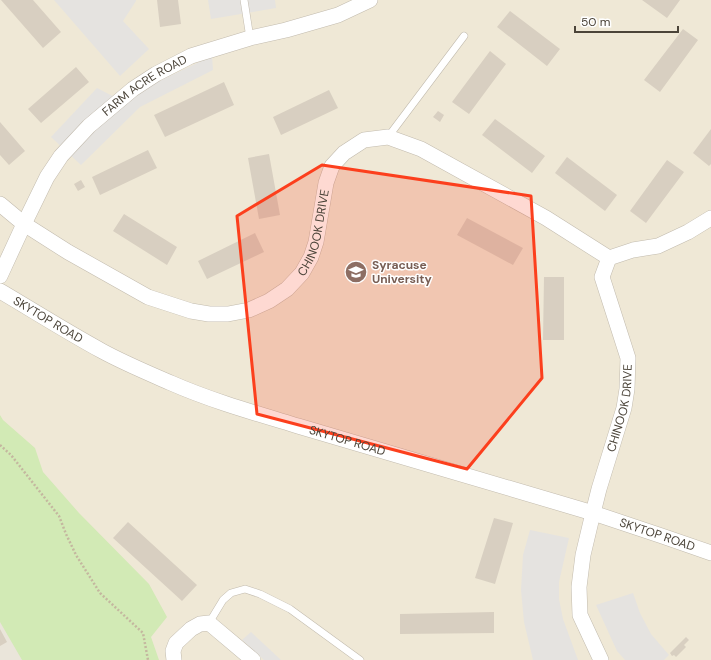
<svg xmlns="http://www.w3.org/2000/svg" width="711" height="660" font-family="'DM Sans',sans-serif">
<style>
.residential{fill:#eae5da}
.education{fill:#efe8d6}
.green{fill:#d2eab5}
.parking{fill:#e5e3e0}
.building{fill:#d8cfc1}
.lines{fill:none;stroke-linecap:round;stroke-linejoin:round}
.service-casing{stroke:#c2bbae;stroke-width:8}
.minor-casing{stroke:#c2bbae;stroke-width:16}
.path{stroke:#c4b79f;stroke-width:2.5;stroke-dasharray:2 2;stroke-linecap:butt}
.service{stroke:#fff;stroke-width:7}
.minor{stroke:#fff;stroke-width:15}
.marked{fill:#fc3f1d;fill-opacity:0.2;stroke:#fc3f1d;stroke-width:3;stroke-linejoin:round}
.labels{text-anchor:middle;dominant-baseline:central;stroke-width:3;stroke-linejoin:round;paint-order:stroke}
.street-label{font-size:12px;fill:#4b4439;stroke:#fff}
.education-label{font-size:12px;font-weight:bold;fill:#785e54;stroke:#fff;text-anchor:start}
</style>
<rect width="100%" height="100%" fill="#f6f3ec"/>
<!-- residential -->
<path class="residential" d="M 0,575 L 51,660 L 0,660 Z"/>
<!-- education -->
<path class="education" d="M 0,0 L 711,0 L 711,660 L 72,660 L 0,544 Z"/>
<!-- green -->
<path class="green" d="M 0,415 L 3,420 L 35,448 L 43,472 L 79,513 L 149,584 L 167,617 L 151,637 L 159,660 L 22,660 L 0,622 Z"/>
<!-- parking -->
<path class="parking" d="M 54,0 L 136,0 L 136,1 L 123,21 L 149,49 L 120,76 Z
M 208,0 L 275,0 L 276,8 L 211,19 Z
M 212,56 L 213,70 L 140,107 L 81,165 L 51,137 L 97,88 L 126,103 L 153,84 Z
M 530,530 L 569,538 L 559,582 L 559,599 L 563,619 L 578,660 L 533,660 L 524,622 L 521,590 L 523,555 Z
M 633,593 L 640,613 L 651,634 L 669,655 L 664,660 L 625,660 L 617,651 L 596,605 Z
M 251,632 L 281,660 L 264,660 L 242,640 Z"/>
<!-- building -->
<path class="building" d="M 1,0 L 33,0 L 61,32 L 43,48 Z
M 157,0 L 178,0 L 181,24 L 160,27 Z
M 642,0 L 680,0 L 667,18 Z
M 510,11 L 560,49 L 547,66 L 497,27 Z
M 683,29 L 698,40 L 660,92 L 644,80 Z
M 490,51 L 506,64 L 469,114 L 452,102 Z
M 76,67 L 89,82 L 41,123 L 28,109 Z
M 224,82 L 234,105 L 165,137 L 154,115 Z
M 329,90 L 338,108 L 281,135 L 273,117 Z
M 438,111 L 444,115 L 440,122 L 433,117 Z
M 495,119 L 545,156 L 532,173 L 482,135 Z
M 0,122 L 25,151 L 9,165 L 0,155 Z
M 711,129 L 711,164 L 709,166 L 693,153 Z
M 148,150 L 157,168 L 100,195 L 92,177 Z
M 269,154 L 280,215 L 259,219 L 248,158 Z
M 567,157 L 617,195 L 605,211 L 555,173 Z
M 667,160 L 684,172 L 646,223 L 630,211 Z
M 81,180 L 85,187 L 78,191 L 74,184 Z
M 124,214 L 177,247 L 167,265 L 113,231 Z
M 467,218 L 523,248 L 513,265 L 457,235 Z
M 255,233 L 264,252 L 207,279 L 198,261 Z
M 544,277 L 564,277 L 564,340 L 543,340 Z
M 494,518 L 513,523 L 495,584 L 475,578 Z
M 128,522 L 197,585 L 182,601 L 113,538 Z
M 494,612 L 494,633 L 400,634 L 400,614 Z
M 0,629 L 7,642 L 0,646 Z
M 686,637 L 689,640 L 684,645 L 686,647 L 676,657 L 674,655 L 672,656 L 670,653 Z"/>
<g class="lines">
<!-- service casing -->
<g class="service-casing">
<path id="service" d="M 244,0 L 250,38
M 388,137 L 464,36
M 209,623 L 223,600 L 231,593 L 245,589 L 260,594 L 290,609 L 360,660"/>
</g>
<!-- minor casing -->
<g class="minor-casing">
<g id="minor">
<path id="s1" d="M 0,204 L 24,224 L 68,252 L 148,297 L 191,311 L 209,314 L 228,314 L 249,310 L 269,301 L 287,289 L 302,273 L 311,257 L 316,242 L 326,183 L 332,166 L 344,153 L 364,140 L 388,137 L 421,149 L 546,218 L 609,258 L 633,250 L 658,246 L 688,232 L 711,218"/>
<path id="s2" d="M 0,276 L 24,224 L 47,177 L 61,156 L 89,126 L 133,89 L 156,74 L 191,56 L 250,38 L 286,30 L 338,15 L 370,0"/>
<path id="s3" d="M 0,291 C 34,311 67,332 102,351 C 124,363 148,373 171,383 C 212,401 255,413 298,426 L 593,513 L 662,536 L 711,553"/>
<path d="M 174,660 L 173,651 L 176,643 L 191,629 L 200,624 L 209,623 L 253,660"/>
<path id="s4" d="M 601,660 L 580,615 L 579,587 L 583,555 L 593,513 L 599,489 L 624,408 L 627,389 L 628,358 L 602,277 L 609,258"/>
</g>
</g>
<!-- path -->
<path class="path" d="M 0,445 L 11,455 L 59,516 L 66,534 L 76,555 L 100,593 L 143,633 L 148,660"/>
<!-- service -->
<use href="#service" class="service"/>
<!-- minor -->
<use href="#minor" class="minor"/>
</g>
<!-- marked area -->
<path class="marked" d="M 322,165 L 531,196 L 542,378 L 467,469 L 257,414 L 237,216 Z"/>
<!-- icons -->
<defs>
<g id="university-disc" transform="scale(1.15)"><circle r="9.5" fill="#8d6e63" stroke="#fff"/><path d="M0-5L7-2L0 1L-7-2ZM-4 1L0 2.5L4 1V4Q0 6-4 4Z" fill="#fff"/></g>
</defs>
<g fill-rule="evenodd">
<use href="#university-disc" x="356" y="272"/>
</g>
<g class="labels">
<!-- street labels -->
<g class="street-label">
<text stroke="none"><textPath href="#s2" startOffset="245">FARM ACRE ROAD</textPath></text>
<text stroke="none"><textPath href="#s1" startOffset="387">CHINOOK DRIVE</textPath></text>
<text stroke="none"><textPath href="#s3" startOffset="56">SKYTOP ROAD</textPath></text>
<text stroke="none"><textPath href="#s4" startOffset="262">CHINOOK DRIVE</textPath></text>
<text stroke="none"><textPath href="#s3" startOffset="380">SKYTOP ROAD</textPath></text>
<text stroke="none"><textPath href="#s3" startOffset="704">SKYTOP ROAD</textPath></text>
</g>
<!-- education labels -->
<g class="education-label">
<text x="372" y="265">Syracuse<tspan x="372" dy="14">University</tspan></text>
</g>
</g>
<!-- scale -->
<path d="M575 26v6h103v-6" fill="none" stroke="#4b4439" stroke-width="2"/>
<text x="581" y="26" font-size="12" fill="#4b4439" stroke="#ffffff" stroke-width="3" paint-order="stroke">50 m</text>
</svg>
